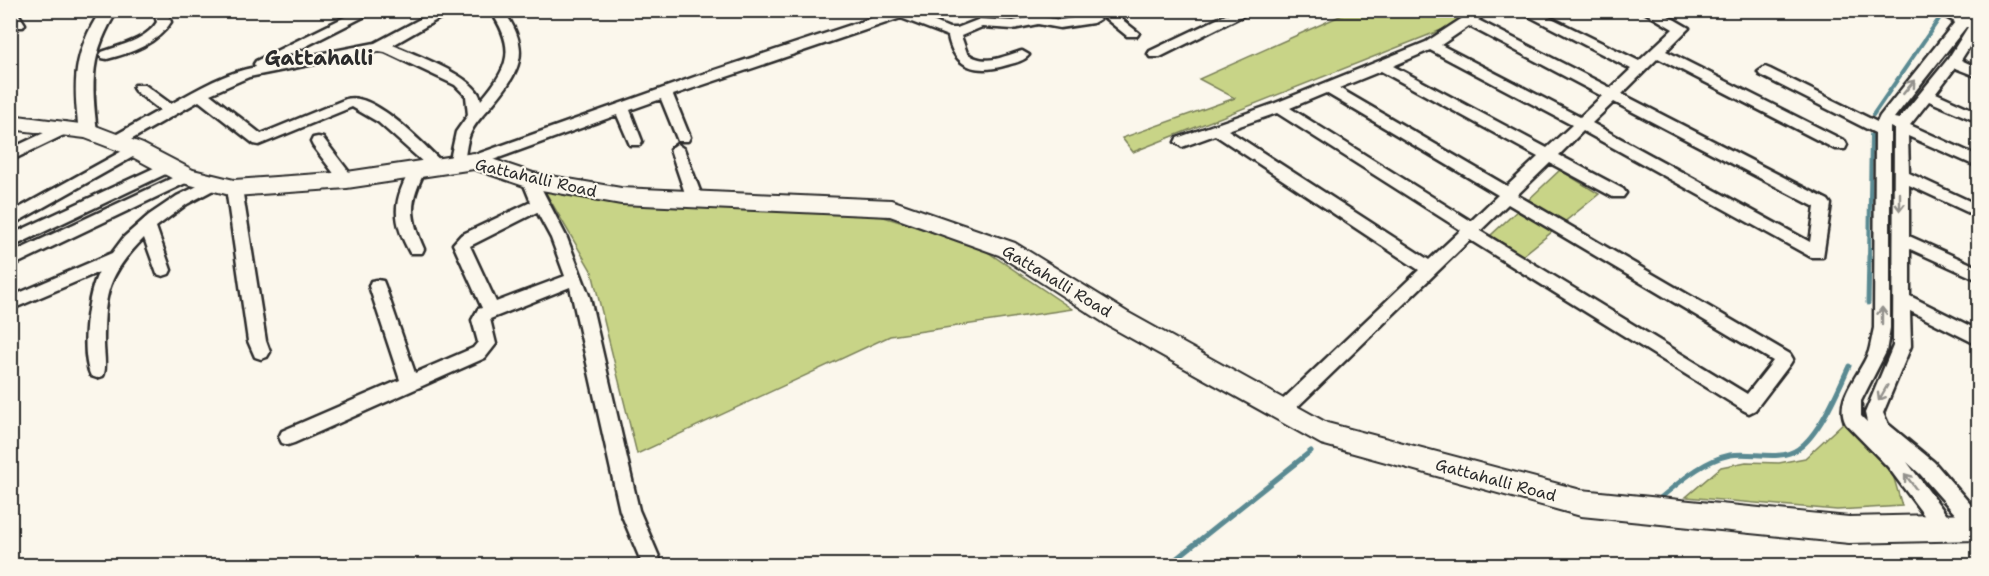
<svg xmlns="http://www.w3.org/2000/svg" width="1989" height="576" font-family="'Shantell Sans',sans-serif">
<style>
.green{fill:#c8d487;stroke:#7a8059;stroke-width:1.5}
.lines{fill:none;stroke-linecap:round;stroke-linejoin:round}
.stream-far1{stroke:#5a8a92;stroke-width:4}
.stream{stroke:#5a8a92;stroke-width:5}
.minor-casing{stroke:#2b2b2b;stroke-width:5}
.tertiary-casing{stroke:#2b2b2b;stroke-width:5}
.secondary-casing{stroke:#2b2b2b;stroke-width:4}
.minor{fill:#fbf7ec;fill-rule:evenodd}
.tertiary{fill:#fbf7ec;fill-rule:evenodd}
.secondary{fill:#fbf7ec;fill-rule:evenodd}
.oneway{stroke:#93918c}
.labels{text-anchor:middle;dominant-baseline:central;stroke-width:4.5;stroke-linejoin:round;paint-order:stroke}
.street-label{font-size:16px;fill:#2b2b2b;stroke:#fbf7ec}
.quarter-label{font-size:20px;font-weight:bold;fill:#2b2b2b;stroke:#fbf7ec}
</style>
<rect width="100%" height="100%" fill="#fbf7ec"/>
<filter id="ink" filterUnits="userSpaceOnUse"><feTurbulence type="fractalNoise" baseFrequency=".0167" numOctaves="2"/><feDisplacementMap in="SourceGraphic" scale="12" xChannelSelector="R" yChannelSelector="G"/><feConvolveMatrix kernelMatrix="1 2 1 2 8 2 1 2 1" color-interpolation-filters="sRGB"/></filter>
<g filter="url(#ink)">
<!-- green -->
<path class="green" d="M 1351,11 L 1470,11 L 1454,25 L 1133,152 L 1122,138 L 1235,98 L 1199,79 Z
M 1560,170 L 1599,194 L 1563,223 L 1526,202 Z
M 543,188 L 665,207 L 871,213 L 980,247 L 1072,309 L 890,336 L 637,454 L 592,272 Z
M 1517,211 L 1553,231 L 1522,256 L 1490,236 Z
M 1844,422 L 1861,440 L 1889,461 L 1902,506 L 1837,510 L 1686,497 L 1721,467 L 1746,462 L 1779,463 L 1805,458 Z"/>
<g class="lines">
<!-- stream-far1 -->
<path class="stream-far1" d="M 1873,115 L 1941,16
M 1869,258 L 1871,135"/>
<!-- stream -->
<path class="stream" d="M 1868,303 L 1869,256
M 1659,499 C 1680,482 1702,461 1730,455 C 1751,451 1779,462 1798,449 C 1820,434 1838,390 1849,366
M 1167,566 L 1311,451"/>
<!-- minor casing -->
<g class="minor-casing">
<path id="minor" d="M 10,10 L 16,10 L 25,24 L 23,27 L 13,27 L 10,23 Z
M 153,10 L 166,10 L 171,22 C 157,44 131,53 107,59 L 102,58 L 100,55 L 102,52 C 121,45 146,40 157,22 Z
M 359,10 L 377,10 L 273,63 L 375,43 L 437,10 L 454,10 L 393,45 C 413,54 478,77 481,100 C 510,66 516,48 490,10 L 503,10 C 532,50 521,71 491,106 C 484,114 476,122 471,132 C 465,143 467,157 461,168 L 451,168 L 449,164 L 456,132 L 468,115 L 466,96 L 455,85 L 385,52 L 379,51 L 249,77 L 210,94 L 261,134 L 346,99 C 374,91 424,145 443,163 L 446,167 L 443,171 L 433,171 L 378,122 L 352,107 L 259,145 L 254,144 L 199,101 L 120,146 L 110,146 L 108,142 L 110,138 L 160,110 L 135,91 L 133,88 L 135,85 L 145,85 L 171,104 C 198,89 226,72 256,67 L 254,64 L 256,61 Z
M 896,10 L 917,10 L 914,13 L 949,28 L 957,28 L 980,19 L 1013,21 L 1038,16 L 1060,20 L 1093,15 L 1100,19 L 1093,23 L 1060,28 L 1038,24 L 1013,29 L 982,27 L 961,36 L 967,53 C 985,67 1003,56 1022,51 L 1029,55 C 1024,61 1015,63 1007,65 C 978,74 954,69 948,36 L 901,18 L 673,95 L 690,137 L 688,141 L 678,141 L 661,99 L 630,110 L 642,141 L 640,145 L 630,145 L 617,115 L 479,165 L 474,166 L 467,161 L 469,157 L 700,75 Z
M 1095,10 L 1110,10 L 1139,33 L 1137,36 L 1127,36 Z
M 1236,10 L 1254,10 L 1160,57 L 1150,57 L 1148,54 L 1150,51 Z
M 1475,10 L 1491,10 L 1478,20 L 1611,88 L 1631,69 L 1517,10 L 1535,10 L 1639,61 L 1673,29 L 1641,10 L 1658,10 L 1689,28 L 1666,51 L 1845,141 L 1847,145 L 1845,149 L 1835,149 L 1658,58 L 1622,94 L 1828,200 L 1831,204 L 1823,257 L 1811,257 L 1583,131 L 1559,155 L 1623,189 L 1626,193 L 1623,197 L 1613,197 L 1550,163 L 1517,195 L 1790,354 L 1793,359 L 1790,364 L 1755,410 L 1749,413 L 1743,410 L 1470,240 L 1288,416 L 1282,419 L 1276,416 L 1273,411 L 1276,406 L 1419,270 L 1215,135 L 1182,147 L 1175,142 L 1177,138 L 1273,104 L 1426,42 ZM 1469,26 L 1602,96 L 1580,117 L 1441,45 ZM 1430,50 L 1572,125 L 1547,148 L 1393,66 ZM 1381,71 L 1538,157 L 1507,186 L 1339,88 ZM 1326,93 L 1498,195 L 1471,221 L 1290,108 ZM 1614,102 L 1815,207 L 1810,242 L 1592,123 ZM 1277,113 L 1461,230 L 1429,260 L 1228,130 ZM 1508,204 L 1773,361 L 1747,394 L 1480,231 Z
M 1933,10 L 1951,10 L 1960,14 L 1962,10 L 1975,10 L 1970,19 L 1978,19 L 1978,33 L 1961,60 L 1978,68 L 1978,77 L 1955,68 L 1936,93 L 1978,112 L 1978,122 L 1929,101 L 1910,125 L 1978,156 L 1978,167 L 1908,136 L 1909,173 L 1978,205 L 1978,217 L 1909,185 L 1909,236 L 1978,267 L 1978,280 L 1910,249 L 1910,296 L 1978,330 L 1978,345 L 1910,311 L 1911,346 L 1883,413 L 1888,424 L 1934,462 L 1978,513 L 1978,535 L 1971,532 L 1920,474 L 1907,462 L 1952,522 L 1955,528 L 1952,534 L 1945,537 L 1938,534 L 1888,467 L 1846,424 C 1833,399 1861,374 1869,351 C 1871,344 1872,336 1874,328 L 1875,133 L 1760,75 L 1758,72 L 1765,67 L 1770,69 L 1877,122 L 1880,116 L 1955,22 ZM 1966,27 L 1968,27 L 1948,59 L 1899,119 L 1894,118 ZM 1890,127 L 1894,129 L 1893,346 L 1865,413 L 1867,422 L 1861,416 L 1861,401 L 1886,352 L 1890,328 Z
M 65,123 L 70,124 L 72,128 L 70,132 L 10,161 L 10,149 Z
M 318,137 L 323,138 L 352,176 L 355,180 L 352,184 L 342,184 L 313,146 L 311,142 L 313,138 Z
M 135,144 L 140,145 L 142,149 L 140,153 L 10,226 L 10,213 Z
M 677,144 L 684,149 L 703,199 L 700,203 L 690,203 L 687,199 L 670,149 Z
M 169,161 L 177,166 L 174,170 L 10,248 L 10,235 Z
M 418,164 L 423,165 L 426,169 C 409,202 409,215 424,249 L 422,253 L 410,253 C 391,219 393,199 413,165 Z
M 187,171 L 192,172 L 195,176 L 192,180 L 10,267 L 10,254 Z
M 530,175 L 535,176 L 567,238 L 590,298 L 639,510 L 663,566 L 643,566 L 620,511 L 570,287 L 490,319 L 496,344 L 485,358 L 294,443 L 288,445 L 282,443 L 279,437 L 282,431 L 400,380 L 369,286 L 371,281 L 377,280 L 383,281 L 385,286 L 415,373 L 473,348 L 478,342 L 472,320 L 478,309 L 482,308 L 453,244 L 461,235 L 531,202 L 522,180 L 525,176 ZM 537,212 L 551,238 L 565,276 L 496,302 L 470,246 Z
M 212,179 L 217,180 L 220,184 L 217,188 L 187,204 L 156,227 L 171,270 L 169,274 L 163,276 L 157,274 L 144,238 C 107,275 104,294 104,344 C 104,354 107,368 103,376 L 97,378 L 91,376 C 80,354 87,293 99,272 L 10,310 L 10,297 L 112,253 L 124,237 L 149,215 L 177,196 Z
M 234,182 L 239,184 L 242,188 L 266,341 L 270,352 L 267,357 L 261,359 L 255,357 L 248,341 L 226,188 L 229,184 Z"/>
</g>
<!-- tertiary casing -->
<g class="tertiary-casing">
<path id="tertiary" d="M 101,10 L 118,10 C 90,53 91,82 97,131 L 95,136 L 88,137 L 81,136 L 79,131 C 73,82 73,53 101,10 Z"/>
</g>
<!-- secondary casing -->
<g class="secondary-casing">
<path id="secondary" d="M 10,115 L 96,126 L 143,144 L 193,170 L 234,180 L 347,172 L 474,153 L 533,173 L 621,188 L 891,200 L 1015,243 L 1127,312 L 1327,423 L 1581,490 L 1849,517 L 1978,514 L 1978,540 L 1849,543 L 1581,516 L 1321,444 L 1109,326 L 999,255 L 890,216 L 621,204 L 530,188 L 474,169 L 347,188 L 234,196 L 179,182 L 127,154 L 85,138 L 10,129 Z"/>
</g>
<!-- minor -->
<use href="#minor" class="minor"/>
<!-- tertiary -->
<use href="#tertiary" class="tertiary"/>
<!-- secondary -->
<use href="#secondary" class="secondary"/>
</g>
<!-- one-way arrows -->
<defs><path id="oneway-shaft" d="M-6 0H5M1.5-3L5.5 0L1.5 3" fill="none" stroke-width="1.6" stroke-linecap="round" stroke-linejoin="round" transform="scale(1.5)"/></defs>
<g class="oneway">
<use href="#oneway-shaft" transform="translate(1909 87) rotate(-50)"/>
<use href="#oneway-shaft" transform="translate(1900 202) rotate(90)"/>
<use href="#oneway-shaft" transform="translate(1882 316) rotate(-90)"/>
<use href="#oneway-shaft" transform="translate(1883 393) rotate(120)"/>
<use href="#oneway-shaft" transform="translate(1910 481) rotate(-127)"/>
</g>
</g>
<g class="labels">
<!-- street labels -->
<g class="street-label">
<text transform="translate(536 178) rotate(13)">Gattahalli Road</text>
<text transform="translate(1057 281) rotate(31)">Gattahalli Road</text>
<text transform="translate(1496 480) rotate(15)">Gattahalli Road</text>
</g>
<!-- quarter labels -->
<g class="quarter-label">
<text x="319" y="58">Gattahalli</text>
</g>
</g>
<!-- margin -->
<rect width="1989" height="576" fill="none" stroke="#fbf7ec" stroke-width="36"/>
<rect x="18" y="18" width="1953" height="540" fill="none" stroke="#2b2b2b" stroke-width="2" filter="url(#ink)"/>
</svg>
